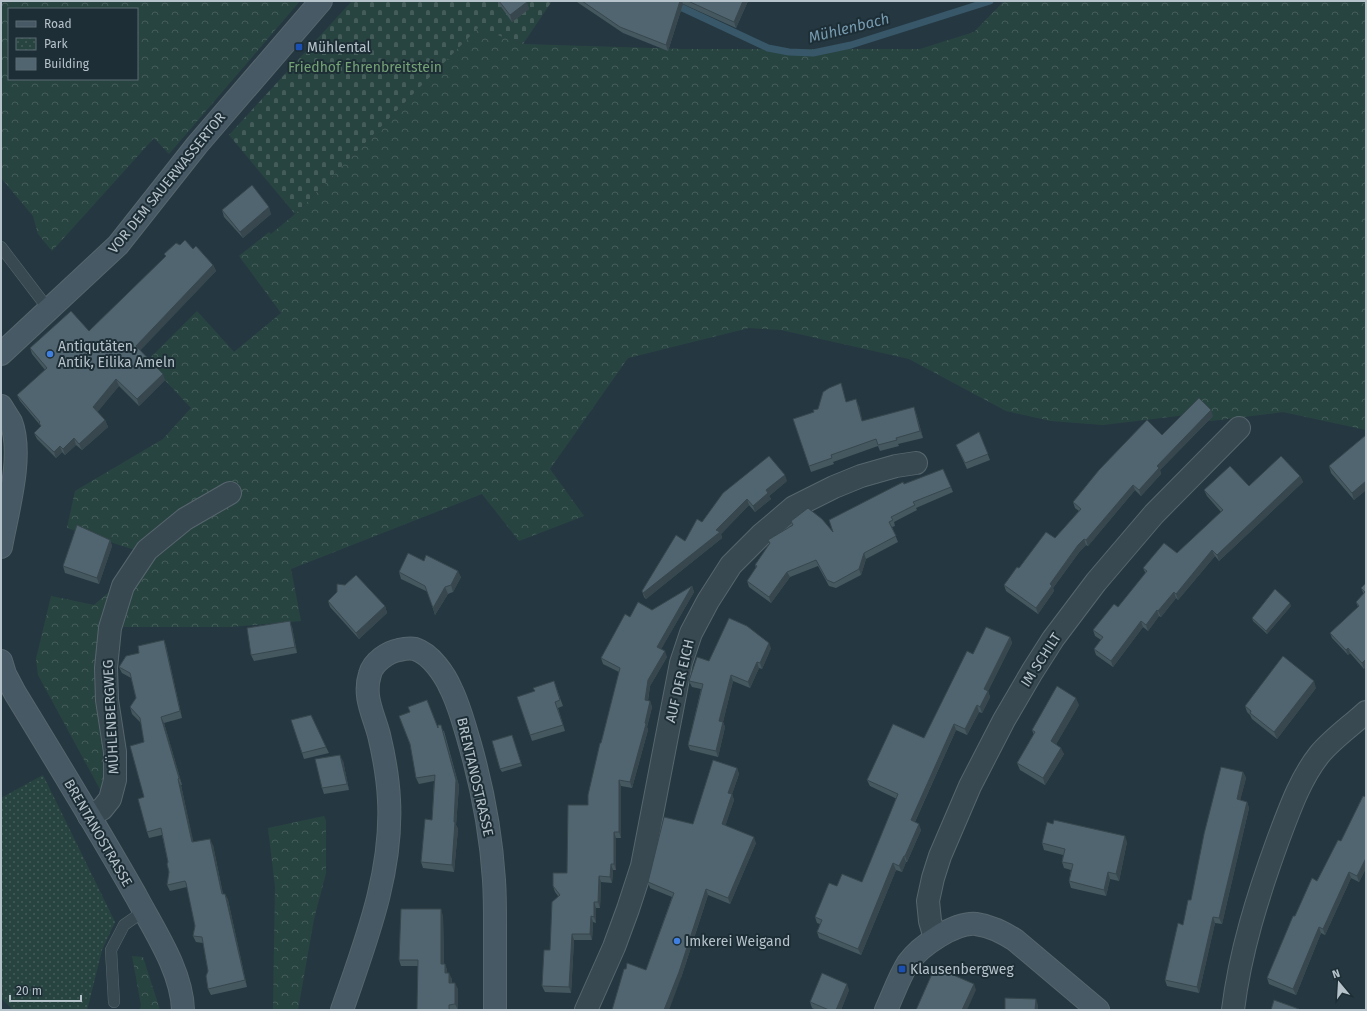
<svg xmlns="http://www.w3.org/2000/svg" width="1367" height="1011" font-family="'Fira Sans',sans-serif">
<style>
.forest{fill:url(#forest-crowns);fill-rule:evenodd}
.cemetery{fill:url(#cemetery-stones)}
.park{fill:url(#park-dots)}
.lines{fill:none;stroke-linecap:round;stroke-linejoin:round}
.stream{stroke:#385869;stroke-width:7}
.lane-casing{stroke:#57666e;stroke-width:12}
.street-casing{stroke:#57666e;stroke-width:24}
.secondary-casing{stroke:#57666e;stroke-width:24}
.lane{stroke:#394951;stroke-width:11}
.street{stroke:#394951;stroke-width:22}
.secondary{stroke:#475964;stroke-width:22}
.wall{fill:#45575f}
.shaded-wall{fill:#38474e}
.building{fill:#50656f;stroke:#38474e}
.transit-dot{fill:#1a4fb4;stroke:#1e2e36;stroke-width:1.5}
.shop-dot{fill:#3f7fe0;stroke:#1e2e36;stroke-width:1.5}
.labels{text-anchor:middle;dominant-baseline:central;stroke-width:4;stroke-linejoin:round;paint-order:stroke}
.poi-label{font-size:14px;fill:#b6c3cb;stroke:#1e2e36;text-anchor:start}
.park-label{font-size:14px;fill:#74a274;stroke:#1e2e36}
.street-label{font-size:14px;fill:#b6c3cb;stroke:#1e2e36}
.water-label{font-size:15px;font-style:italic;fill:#769baf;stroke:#1e2e36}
</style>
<defs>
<pattern id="forest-crowns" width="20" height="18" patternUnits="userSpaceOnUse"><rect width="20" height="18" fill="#284440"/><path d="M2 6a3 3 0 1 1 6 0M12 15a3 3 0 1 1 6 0" fill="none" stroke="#455d5a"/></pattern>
<pattern id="cemetery-stones" width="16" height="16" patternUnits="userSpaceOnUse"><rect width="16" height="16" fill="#284440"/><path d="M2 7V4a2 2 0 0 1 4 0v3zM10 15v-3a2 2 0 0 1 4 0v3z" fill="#455d5a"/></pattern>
<pattern id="park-dots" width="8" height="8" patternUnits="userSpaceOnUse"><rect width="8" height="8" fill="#284440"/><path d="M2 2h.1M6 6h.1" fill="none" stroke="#455d5a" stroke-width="1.8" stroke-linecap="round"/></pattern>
</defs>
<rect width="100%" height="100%" fill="#253841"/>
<!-- forest -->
<path class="forest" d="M 1,1 L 300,1 L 169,154 L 154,138 L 52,251 L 38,234 L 33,216 L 1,178 ZM 9,9 L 137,9 L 137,79 L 9,79 Z
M 1004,1 L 1366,1 L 1366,430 L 1283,412 L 1211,421 L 1186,415 L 1103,425 L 1051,421 L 1006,411 L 909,359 L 781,330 L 749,328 L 628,358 L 550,469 L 584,516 L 519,541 L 482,494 L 291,569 L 301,621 L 231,627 L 118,627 L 135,550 L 67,528 L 75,491 L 163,439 L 191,408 L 147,361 L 197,311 L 234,352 L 281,313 L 239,256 L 269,232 L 271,234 L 295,214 L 478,27 L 523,44 L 683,49 L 920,49 L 974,32 Z
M 117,585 L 96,664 L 104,759 L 102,793 L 38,675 L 36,659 L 51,596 L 94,605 Z
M 324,816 L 326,821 L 326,873 L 314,919 L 298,1010 L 273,1010 L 275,886 L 268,828 Z
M 132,956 L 143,957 L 160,1010 L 140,1010 L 141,1005 Z"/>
<!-- cemetery -->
<path class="cemetery" d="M 352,1 L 552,1 L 523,44 L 478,28 L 295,214 L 229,135 Z"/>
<!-- park -->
<path class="park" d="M 43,775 L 115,922 L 102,950 L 87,1010 L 13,1010 L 1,998 L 1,798 Z"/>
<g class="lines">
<!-- stream -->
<path class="stream" d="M 674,4 L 768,48 L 789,52 L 813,53 L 851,45 L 990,1"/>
<!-- lane casing -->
<g class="lane-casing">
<path id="lane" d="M 1,247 L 49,310
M 114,1002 L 111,950 L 124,925 L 144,911"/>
</g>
<!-- street casing -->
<g class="street-casing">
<path id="street" d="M 89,816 L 102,809 L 110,799 L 115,780 L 115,752 L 107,700 L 106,668 L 110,628 L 123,586 L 147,550 L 185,519 L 230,493
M 935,938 L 930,921 L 928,901 L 933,878 L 940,856 L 970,786 L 1004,720 L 1032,672 L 1053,639 L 1096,582 L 1154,514 L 1239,428
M 586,1010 L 614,947 L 628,909 L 642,866 L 681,663 L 691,633 L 708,601 L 731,565 L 761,535 L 794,507 L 834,487 L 861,476 L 896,466 L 916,463
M 1233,1010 C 1240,952 1258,895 1278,840 C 1289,811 1300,779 1319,755 C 1332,739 1351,726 1366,712"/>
</g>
<!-- secondary casing -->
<g class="secondary-casing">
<path id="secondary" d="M 1,354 L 118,245 L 197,145 L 321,1
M 1,406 C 4,411 8,417 11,422 C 24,455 7,513 1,547
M 1,661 L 5,674 L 15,693 C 56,760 97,827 136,896 C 154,930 182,971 183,1010
M 342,1010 C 365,943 393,873 389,800 C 388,778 384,756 379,735 C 373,713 363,696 370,674 C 373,662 388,652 399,650 C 403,649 411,648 415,649 C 431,654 445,675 451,689 C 459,705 464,724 469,741 C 482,786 491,833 494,880 C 495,895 495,909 495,923 C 495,952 495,981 495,1010
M 886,1010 C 893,995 899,977 908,963 C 920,946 955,922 976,924 C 991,926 1002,932 1015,940 L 1098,1010"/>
</g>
<!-- lane -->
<use href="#lane" class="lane"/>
<!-- street -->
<use href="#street" class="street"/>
<!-- secondary -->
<use href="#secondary" class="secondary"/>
</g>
<!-- wall -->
<path class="wall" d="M 497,1 L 526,1 L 529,9 L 512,22 Z
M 577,1 L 748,1 L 736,28 L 683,4 L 668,51 L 623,33 L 577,2 Z
M 222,210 L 271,214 L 243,238 L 224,217 Z
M 193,249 L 213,265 L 216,271 L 140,350 L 165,380 L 139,406 L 119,386 L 97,412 L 105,420 L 108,427 L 82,450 L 76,445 L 65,455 L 62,452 L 56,458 L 37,439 L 34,433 L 40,427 L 40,425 L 20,401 L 17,395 L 45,370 L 32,354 L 30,348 L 89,331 L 166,257 L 164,254 Z
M 841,383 L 846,402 L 859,406 L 862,421 L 916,413 L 923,438 L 898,444 L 899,446 L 880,451 L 878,446 L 833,462 L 834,464 L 811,472 L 793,419 L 814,412 L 818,409 Z
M 1213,416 L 1160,470 L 1161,474 L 1141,496 L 1135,490 L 1088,546 L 1086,545 L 1080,551 L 1053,588 L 1054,591 L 1038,614 L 1006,591 L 1004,585 L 1019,568 L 1055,538 L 1079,511 L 1075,508 L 1073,502 L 1162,435 Z
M 979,432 L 990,460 L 967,469 L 956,445 Z
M 1366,435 L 1366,490 L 1354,500 L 1331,473 L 1329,466 Z
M 1300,476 L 1303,482 L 1219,561 L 1215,556 L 1178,600 L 1176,598 L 1161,617 L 1159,616 L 1148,631 L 1143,627 L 1113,667 L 1096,655 L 1094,649 L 1101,640 L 1095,636 L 1093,630 L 1118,607 L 1146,574 L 1143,568 L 1177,553 L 1221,512 L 1207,496 L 1204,490 L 1249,486 Z
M 787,481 L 769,496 L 771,499 L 755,512 L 749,505 L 721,534 L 722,538 L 646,599 L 644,597 L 642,591 L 685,541 L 702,522 Z
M 904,484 L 951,487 L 953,492 L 916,508 L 917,510 L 894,522 L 895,526 L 892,527 L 898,542 L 866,559 L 861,575 L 836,588 L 829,586 L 818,566 L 790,577 L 771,603 L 749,587 L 747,581 L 756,568 L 755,565 L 770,544 L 768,540 L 792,525 L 791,521 L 833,532 Z
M 110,540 L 112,546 L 99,584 L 65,573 L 63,566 Z
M 424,561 L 461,577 L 453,592 L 448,594 L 435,615 L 428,592 L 401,579 L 399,572 Z
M 1366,583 L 1364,669 L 1350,653 L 1348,655 L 1332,638 L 1330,633 L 1358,607 L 1356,602 L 1364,594 L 1361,588 Z
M 345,585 L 385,606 L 387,613 L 359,639 L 330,607 L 328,601 Z
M 692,586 L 694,592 L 661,649 L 667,657 L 650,686 L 648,701 L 650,701 L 652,707 L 647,727 L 648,730 L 632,788 L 621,786 L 621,838 L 616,838 L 616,870 L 613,870 L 612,883 L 601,882 L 600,908 L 596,908 L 596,923 L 593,922 L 592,940 L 574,940 L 571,993 L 545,992 L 542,986 L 550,950 L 558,896 L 555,892 L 553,886 L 567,873 L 588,805 L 601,743 L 619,672 L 603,664 L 601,658 L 630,617 L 652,610 Z
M 1291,606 L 1267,634 L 1253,621 L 1252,618 Z
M 292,627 L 297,653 L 254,661 L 251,655 Z
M 1010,637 L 1012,643 L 988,691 L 990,697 L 982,713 L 979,712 L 967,735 L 956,730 L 915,822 L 921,830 L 907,862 L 906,862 L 902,872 L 896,870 L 861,955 L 819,938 L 817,932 L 820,924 L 817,923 L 815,917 L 837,886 L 862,882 L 897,799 L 870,786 L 867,780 L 924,738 L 973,654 Z
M 164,640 L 166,646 L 182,718 L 164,723 L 182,785 L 181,785 L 193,842 L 213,845 L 223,894 L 225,894 L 228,900 L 247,987 L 211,995 L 208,989 L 208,971 L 203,943 L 196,942 L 193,936 L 195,926 L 187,887 L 170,891 L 167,885 L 169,872 L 168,862 L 162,835 L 149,838 L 147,832 L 144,797 L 144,742 L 141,723 L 132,714 L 130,707 L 136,698 L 131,678 L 122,673 L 119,667 L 139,653 Z
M 771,648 L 762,669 L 759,668 L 750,688 L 733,681 L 723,722 L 725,727 L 718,757 L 690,750 L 688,745 L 701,689 L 692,687 L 689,681 L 709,661 Z
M 554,681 L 563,706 L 558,708 L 565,731 L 532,741 L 517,697 L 535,691 Z
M 1316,688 L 1277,739 L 1252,719 L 1250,715 L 1247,712 L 1245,706 Z
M 1079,705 L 1056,744 L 1064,754 L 1045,785 L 1020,770 L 1017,763 L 1034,735 L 1032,730 Z
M 291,720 L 326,747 L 329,753 L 304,759 Z
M 438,728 L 444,731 L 459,786 L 456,825 L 458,829 L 454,872 L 423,868 L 421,862 L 432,820 L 434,781 L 419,784 L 416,778 Z
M 512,735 L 522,766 L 502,772 L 500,769 Z
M 343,761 L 349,790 L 324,794 L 322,788 Z
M 737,768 L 739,774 L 732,794 L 734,800 L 725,826 L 756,843 L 730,904 L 708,895 L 681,978 L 646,970 L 672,897 L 650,888 L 648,882 L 693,824 Z
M 1243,772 L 1246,778 L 1240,800 L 1247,802 L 1249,808 L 1222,924 L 1215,923 L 1199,993 L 1167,986 L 1165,980 L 1191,900 Z
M 1366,797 L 1366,868 L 1359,882 L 1351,878 L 1325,935 L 1321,933 L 1296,995 L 1269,984 L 1267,978 L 1295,916 L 1341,841 Z
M 1127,842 L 1119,881 L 1110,879 L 1106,896 L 1071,888 L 1069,881 L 1071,870 L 1064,868 L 1062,862 L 1063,855 L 1044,850 L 1042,843 Z
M 443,916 L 444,964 L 445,964 L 447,970 L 447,973 L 452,979 L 452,983 L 458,989 L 458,1010 L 417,1010 L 418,966 L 401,966 L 399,960 Z
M 849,990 L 841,1010 L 816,1010 L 812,1008 L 810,1002 Z"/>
<!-- shaded-wall -->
<path class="shaded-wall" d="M 680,1 L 682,1 L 683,4 L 668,51 L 666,45 Z
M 743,1 L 748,1 L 736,28 L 734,22 Z
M 527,2 L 529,9 L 512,22 L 510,15 Z
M 269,207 L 271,214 L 243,238 L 240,232 Z
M 213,265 L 216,271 L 139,352 L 136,346 Z
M 163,374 L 165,380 L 139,406 L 137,399 Z
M 116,379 L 119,386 L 96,414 L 93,407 Z
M 856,399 L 859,406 L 864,427 L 862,421 Z
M 914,407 L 916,413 L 923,438 L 920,431 Z
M 1211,410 L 1213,416 L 1160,470 L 1161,474 L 1141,496 L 1139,490 L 1157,466 Z
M 105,420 L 108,427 L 82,450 L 79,444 Z
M 74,438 L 76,445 L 65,455 L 63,449 Z
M 60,446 L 62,452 L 56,458 L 54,452 Z
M 785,475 L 787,481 L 769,496 L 771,499 L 755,512 L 753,506 L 766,490 Z
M 1300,476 L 1303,482 L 1219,561 L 1217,555 Z
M 1366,481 L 1366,490 L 1354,500 L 1352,493 Z
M 1133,485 L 1135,490 L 1088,546 L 1086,540 Z
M 747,499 L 749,505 L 721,534 L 722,538 L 646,599 L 643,593 L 716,530 Z
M 1084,539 L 1086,545 L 1080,551 L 1053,588 L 1054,591 L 1038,614 L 1036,608 L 1050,584 L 1078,545 Z
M 110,540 L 112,546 L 99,584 L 97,578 Z
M 1212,550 L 1215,556 L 1178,600 L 1176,594 Z
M 864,553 L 866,559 L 861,575 L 859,569 Z
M 458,571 L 461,577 L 453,592 L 451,585 Z
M 787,572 L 790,577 L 771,603 L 769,597 Z
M 692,586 L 694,592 L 659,653 L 657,647 Z
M 445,587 L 448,594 L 435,615 L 433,608 Z
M 1174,592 L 1176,598 L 1161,617 L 1158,611 Z
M 1290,603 L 1291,606 L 1267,634 L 1266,631 Z
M 385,606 L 387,613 L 359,639 L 356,633 Z
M 1157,610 L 1159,616 L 1148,631 L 1146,625 Z
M 290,621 L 292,627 L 297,653 L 295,647 Z
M 1141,621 L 1143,627 L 1113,667 L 1111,661 Z
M 1010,637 L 1012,643 L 988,691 L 990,697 L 982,713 L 980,707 L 984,689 Z
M 164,640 L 166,646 L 182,718 L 180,711 Z
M 769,643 L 771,648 L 762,669 L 760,663 Z
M 1348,648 L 1350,653 L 1348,655 L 1346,650 Z
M 665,651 L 667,657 L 650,686 L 647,706 L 645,700 L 648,680 Z
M 1366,659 L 1366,667 L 1364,669 L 1362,663 Z
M 757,662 L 759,668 L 750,688 L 748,682 Z
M 731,675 L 733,681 L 723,722 L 725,727 L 718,757 L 716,751 L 719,721 Z
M 1314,681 L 1316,688 L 1277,739 L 1274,732 Z
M 1076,698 L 1079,705 L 1054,748 L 1051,741 Z
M 650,701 L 652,707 L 647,727 L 648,730 L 632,788 L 630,782 Z
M 977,705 L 979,712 L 967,735 L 965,729 Z
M 161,717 L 164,723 L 182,785 L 179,778 Z
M 954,724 L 956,730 L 913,826 L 911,820 Z
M 441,725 L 459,786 L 456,825 L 458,829 L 454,872 L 452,865 L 454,822 Z
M 1061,748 L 1064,754 L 1045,785 L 1043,778 Z
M 340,755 L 343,761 L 349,790 L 347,784 Z
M 737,768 L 739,774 L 732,794 L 734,800 L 724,830 L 722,824 L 728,793 Z
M 1243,772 L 1246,778 L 1239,805 L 1237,799 Z
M 178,779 L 181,785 L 195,849 L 192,842 Z
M 619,780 L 621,786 L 621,838 L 619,832 Z
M 1247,802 L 1249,808 L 1222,924 L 1219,918 Z
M 919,824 L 921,830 L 907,862 L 905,856 Z
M 614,832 L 616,838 L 616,870 L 614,864 Z
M 1125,836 L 1127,842 L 1119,881 L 1116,874 Z
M 754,837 L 756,843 L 730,904 L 728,898 Z
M 210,839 L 213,845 L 224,901 L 222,894 Z
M 904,856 L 906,862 L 902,872 L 899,866 Z
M 1366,858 L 1366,868 L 1359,882 L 1357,876 Z
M 893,863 L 896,870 L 861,955 L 858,949 Z
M 611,864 L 613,870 L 612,883 L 610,877 Z
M 1108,872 L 1110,879 L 1106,896 L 1104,890 Z
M 1349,872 L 1351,878 L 1325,935 L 1323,929 Z
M 599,876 L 601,882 L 600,908 L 598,902 Z
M 706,889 L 708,895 L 681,978 L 669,1010 L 664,1010 Z
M 225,894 L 228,900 L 247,987 L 245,980 Z
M 594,902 L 596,908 L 596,923 L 594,917 Z
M 441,909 L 443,916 L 444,970 L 441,964 Z
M 591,916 L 593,922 L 592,940 L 590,934 Z
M 1213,917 L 1215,923 L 1199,993 L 1197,987 Z
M 1319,927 L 1321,933 L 1296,995 L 1293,989 Z
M 572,934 L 574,940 L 571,993 L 569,987 Z
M 445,964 L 447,970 L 448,979 L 445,973 Z
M 449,973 L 452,979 L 451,989 L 449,983 Z
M 455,983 L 458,989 L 458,1010 L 455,1004 Z
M 847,984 L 849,990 L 841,1010 L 836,1010 Z
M 974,984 L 976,990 L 967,1010 L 962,1010 Z
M 1036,999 L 1038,1005 L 1038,1010 L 1035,1010 Z"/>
<!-- building -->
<path class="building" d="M 499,1 L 526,1 L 527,2 L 510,15 Z
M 582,1 L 680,1 L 666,45 L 620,27 Z
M 688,1 L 743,1 L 734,22 Z
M 252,185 L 269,207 L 240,232 L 222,210 Z
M 185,240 L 193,249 L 196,246 L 213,265 L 136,346 L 163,374 L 137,399 L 116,379 L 93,407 L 105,420 L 79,444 L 74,438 L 63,449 L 60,446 L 54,452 L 34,433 L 41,426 L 39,423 L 40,422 L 17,395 L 47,368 L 30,348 L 71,311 L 89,331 L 166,256 L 164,254 L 176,243 L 180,245 Z
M 841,383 L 846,402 L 856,399 L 862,421 L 914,407 L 920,431 L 896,438 L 897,440 L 878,445 L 876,439 L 831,455 L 832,458 L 809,466 L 793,419 L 814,412 L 813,410 L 818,409 L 823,392 L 829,388 Z
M 1199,398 L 1211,410 L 1157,466 L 1159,468 L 1139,490 L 1133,485 L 1086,540 L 1084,539 L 1078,545 L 1050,584 L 1052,586 L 1036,608 L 1004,585 L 1017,567 L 1019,568 L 1046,532 L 1055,538 L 1081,509 L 1073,502 L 1099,470 L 1147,420 L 1162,435 Z
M 979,432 L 988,454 L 965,463 L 956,445 Z
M 1366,435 L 1366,481 L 1352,493 L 1329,466 Z
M 769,456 L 785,475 L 766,490 L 768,493 L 753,506 L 747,499 L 716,530 L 720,532 L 643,593 L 642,591 L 676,535 L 685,541 L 697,519 L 702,522 L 723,493 Z
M 1281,456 L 1300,476 L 1217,555 L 1212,550 L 1176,594 L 1174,592 L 1158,611 L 1157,610 L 1146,625 L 1141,621 L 1111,661 L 1094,649 L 1103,637 L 1093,630 L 1114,604 L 1118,607 L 1147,571 L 1143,568 L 1164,543 L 1177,553 L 1223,510 L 1204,490 L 1230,466 L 1249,486 Z
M 943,469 L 951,487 L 913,502 L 915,505 L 891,517 L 893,520 L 889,522 L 896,536 L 864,553 L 859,569 L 834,583 L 827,580 L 816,560 L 787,572 L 769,597 L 747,581 L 757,566 L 755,565 L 770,543 L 768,540 L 793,525 L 791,521 L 808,508 L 822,519 L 833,532 L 829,520 L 903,482 L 904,484 Z
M 77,525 L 110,540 L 97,578 L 63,566 Z
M 408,553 L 424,561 L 426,555 L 458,571 L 451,585 L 445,587 L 433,608 L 425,586 L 399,572 Z
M 356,575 L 385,606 L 356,633 L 328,601 L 337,592 L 337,584 L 345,585 Z
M 1366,583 L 1366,659 L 1362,663 L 1348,648 L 1346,650 L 1330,633 L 1359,606 L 1356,602 L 1365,592 L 1361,588 Z
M 692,586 L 657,647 L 665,651 L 648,680 L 645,700 L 650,701 L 645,723 L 646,724 L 630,782 L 619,780 L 619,832 L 614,832 L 614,864 L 611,864 L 610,877 L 599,876 L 598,902 L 594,902 L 594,917 L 591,916 L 590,934 L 572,934 L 569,987 L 542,986 L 544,950 L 550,950 L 552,902 L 560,895 L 553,886 L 553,873 L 567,873 L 568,805 L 588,805 L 588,795 L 600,743 L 601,743 L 620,668 L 601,658 L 625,614 L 630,617 L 638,602 L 652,610 Z
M 1275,589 L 1290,603 L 1266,631 L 1252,618 Z
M 729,618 L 747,626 L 769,643 L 760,663 L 757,662 L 748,682 L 731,675 L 719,721 L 723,722 L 716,751 L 688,745 L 703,684 L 689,681 L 697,657 L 709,661 Z
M 290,621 L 295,647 L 251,655 L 247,628 Z
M 986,627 L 1010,637 L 984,689 L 988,691 L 980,707 L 977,705 L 965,729 L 954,724 L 911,820 L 919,824 L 905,856 L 904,856 L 899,866 L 893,863 L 858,949 L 817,932 L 822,920 L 815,917 L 829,883 L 837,886 L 842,874 L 862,882 L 898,794 L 867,780 L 893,724 L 924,738 L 967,651 L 973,654 Z
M 164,640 L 180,711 L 161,717 L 179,778 L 178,779 L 192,842 L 210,839 L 222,894 L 225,894 L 245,980 L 208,989 L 206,976 L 208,971 L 202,937 L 193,936 L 195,926 L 186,883 L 185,881 L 167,885 L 169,872 L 167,864 L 168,862 L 161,828 L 147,832 L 138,799 L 144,797 L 130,746 L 144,742 L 140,718 L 130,707 L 136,698 L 130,673 L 119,667 L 126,656 L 139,653 L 138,646 Z
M 1283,656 L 1314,681 L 1274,732 L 1250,713 L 1251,711 L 1245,706 Z
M 554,681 L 560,700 L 555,702 L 563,725 L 530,735 L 517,697 L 535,691 L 533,688 Z
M 1057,686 L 1076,698 L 1051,741 L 1061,748 L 1043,778 L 1017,763 L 1035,732 L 1032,730 Z
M 427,700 L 438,728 L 438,725 L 441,725 L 456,780 L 454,822 L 455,822 L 452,865 L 421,862 L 425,819 L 432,820 L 435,775 L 416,778 L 410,744 L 399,716 L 410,712 L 408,707 Z
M 311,715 L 326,747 L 302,753 L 291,720 Z
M 512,735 L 521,763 L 500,769 L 492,741 Z
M 340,755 L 347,784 L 322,788 L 315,759 Z
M 713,760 L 737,768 L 728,793 L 732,794 L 722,824 L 754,837 L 728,898 L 706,889 L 679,972 L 664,1010 L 612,1010 L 624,969 L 626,969 L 627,963 L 646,970 L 674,893 L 648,882 L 664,817 L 693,824 Z
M 1221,767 L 1243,772 L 1237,799 L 1247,802 L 1219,918 L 1213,917 L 1197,987 L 1165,980 L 1178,923 L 1183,925 L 1188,900 L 1191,900 L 1204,834 Z
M 1363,796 L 1366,797 L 1366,858 L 1357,876 L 1349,872 L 1323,929 L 1319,927 L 1293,989 L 1267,978 L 1293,916 L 1295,916 L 1312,878 L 1317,881 L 1338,840 L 1341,841 Z
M 1054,820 L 1125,836 L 1116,874 L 1108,872 L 1104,890 L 1069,881 L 1073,864 L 1062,862 L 1065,849 L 1042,843 L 1047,822 L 1053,824 Z
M 401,909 L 441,909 L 441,964 L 445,964 L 445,973 L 449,973 L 449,983 L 455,983 L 455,1004 L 449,1005 L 449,1010 L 417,1010 L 418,960 L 399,960 Z
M 935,967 L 974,984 L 962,1010 L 916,1010 Z
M 822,973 L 847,984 L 836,1010 L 829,1010 L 810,1002 Z
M 1005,998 L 1036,999 L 1035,1010 L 1005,1010 Z
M 1274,1000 L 1299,1009 L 1299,1010 L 1271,1010 Z"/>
<!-- markers -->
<g class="transit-dot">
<rect x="295" y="43" width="8" height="8" rx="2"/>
<rect x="898" y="965" width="8" height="8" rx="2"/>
</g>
<g class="shop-dot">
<circle cx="50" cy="354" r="4"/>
<circle cx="677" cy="941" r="4"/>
</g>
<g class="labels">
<!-- poi labels -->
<g class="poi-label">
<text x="307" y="47">Mühlental</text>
<text x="58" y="346">Antiqutäten,<tspan x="58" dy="16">Antik, Eilika Ameln</tspan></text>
<text x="685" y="941">Imkerei Weigand</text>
<text x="910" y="969">Klausenbergweg</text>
</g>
<!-- park labels -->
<g class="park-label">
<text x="365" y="67">Friedhof Ehrenbreitstein</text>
</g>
<!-- street labels -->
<g class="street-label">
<text transform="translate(167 183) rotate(-51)">VOR DEM SAUERWASSERTOR</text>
<text transform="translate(1041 660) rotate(-57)">IM SCHILT</text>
<text transform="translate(680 681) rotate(-77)">AUF DER EICH</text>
<text transform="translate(111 717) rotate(-93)">MÜHLENBERGWEG</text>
<text transform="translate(475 777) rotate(77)">BRENTANOSTRASSE</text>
<text transform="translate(98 833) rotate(60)">BRENTANOSTRASSE</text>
</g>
<!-- water labels -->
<g class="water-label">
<text transform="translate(849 28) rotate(-14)">Mühlenbach</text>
</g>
</g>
<!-- border -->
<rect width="1367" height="1011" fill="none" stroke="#b6c3cb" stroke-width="4"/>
<!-- legend -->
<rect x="8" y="8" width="130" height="72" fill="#1e2e36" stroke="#5b6a72"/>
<rect x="16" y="21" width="20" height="6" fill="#475964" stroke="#5b6a72"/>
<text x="44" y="28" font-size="12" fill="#b6c3cb">Road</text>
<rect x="16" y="38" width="20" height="12" fill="url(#park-dots)" stroke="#5b6a72"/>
<text x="44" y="48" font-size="12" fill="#b6c3cb">Park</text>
<rect x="16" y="58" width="20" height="12" fill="#50656f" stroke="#5b6a72"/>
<text x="44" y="68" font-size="12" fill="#b6c3cb">Building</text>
<!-- north arrow -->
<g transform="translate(1339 983) rotate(342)" stroke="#1e2e36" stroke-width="3" paint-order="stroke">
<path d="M0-3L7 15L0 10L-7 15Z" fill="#b6c3cb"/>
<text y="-6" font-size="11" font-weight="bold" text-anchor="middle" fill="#b6c3cb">N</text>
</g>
<!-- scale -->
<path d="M10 995v6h71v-6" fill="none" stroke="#b6c3cb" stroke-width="2"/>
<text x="16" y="995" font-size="12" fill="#b6c3cb" stroke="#1e2e36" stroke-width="3" paint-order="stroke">20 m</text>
</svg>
